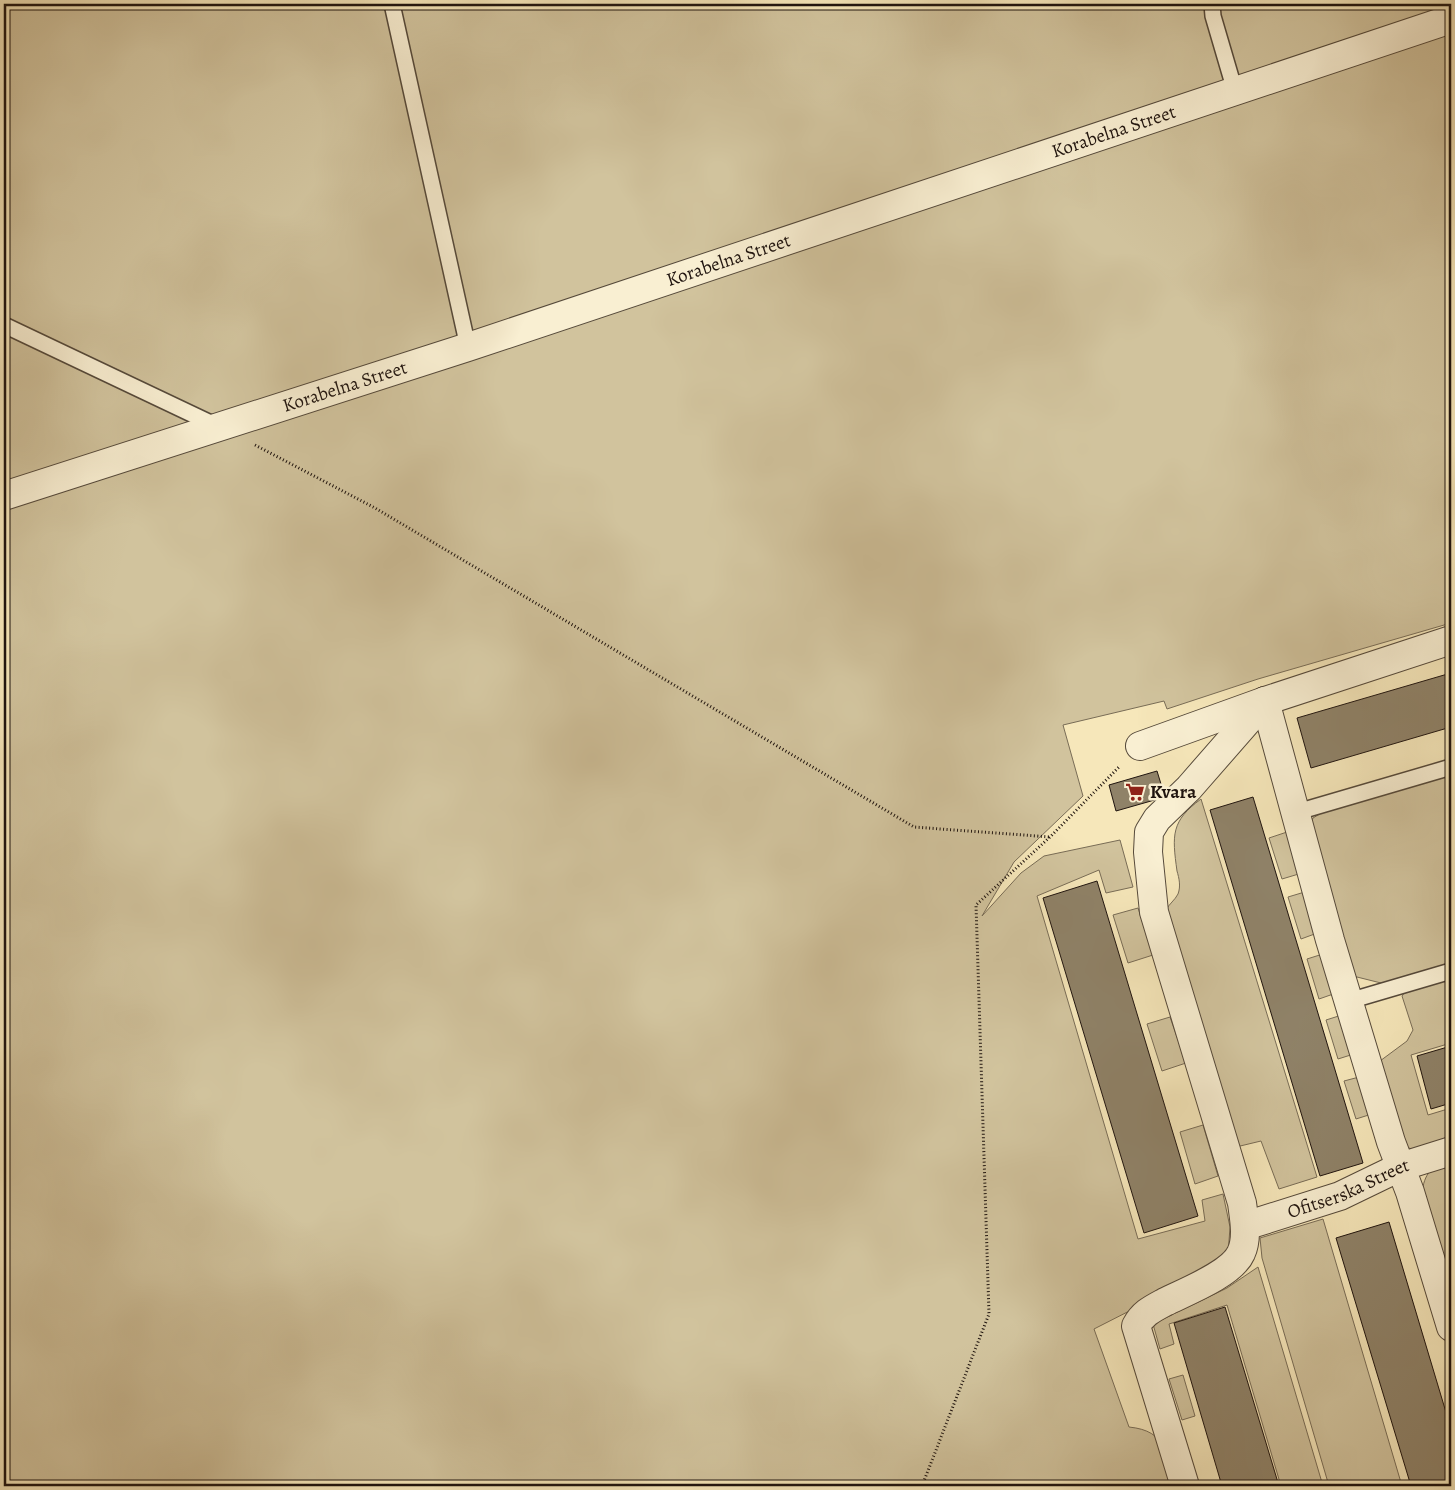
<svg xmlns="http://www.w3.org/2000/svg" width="1455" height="1490" font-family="Alegreya,serif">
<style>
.green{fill:#d1c39d;stroke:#786c56}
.building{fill:#8f8268;stroke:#1f140f}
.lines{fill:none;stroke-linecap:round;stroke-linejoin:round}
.service-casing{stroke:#55493a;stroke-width:18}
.minor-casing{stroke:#55493a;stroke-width:30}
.path{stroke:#1f140f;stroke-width:3;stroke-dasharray:1 2.5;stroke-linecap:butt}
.service{stroke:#f9efd2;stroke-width:15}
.minor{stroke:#f9efd2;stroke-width:28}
.labels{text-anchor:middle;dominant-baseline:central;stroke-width:5;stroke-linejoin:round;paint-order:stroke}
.street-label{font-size:19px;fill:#1f140f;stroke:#f9efd2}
.poi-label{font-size:19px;font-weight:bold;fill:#1f140f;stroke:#f9efd2;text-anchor:start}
</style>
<rect width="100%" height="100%" fill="#f6e7ba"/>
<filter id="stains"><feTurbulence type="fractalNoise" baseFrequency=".004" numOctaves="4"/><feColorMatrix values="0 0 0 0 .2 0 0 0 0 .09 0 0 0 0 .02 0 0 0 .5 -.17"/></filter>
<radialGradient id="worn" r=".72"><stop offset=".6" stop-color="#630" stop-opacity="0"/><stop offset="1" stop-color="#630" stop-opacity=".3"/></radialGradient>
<!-- green -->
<path class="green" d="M 4,4 L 1451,4 L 1451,623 L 1258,679 L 1167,709 L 1164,701 L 1063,725 L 1083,796 L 1014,862 L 982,916 L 1021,873 L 1044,856 L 1120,840 L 1133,887 L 1106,893 L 1099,870 L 1037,896 L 1138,1239 L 1205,1221 L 1202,1200 L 1223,1194 L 1230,1227 L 1228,1255 L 1196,1277 L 1094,1329 L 1129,1427 C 1168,1431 1165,1454 1174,1486 L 4,1486 Z
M 1451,774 L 1451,965 L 1385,984 L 1349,975 L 1309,826 L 1313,818 L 1328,809 Z
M 1201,799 L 1317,1177 L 1279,1189 L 1261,1141 L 1236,1147 L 1166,910 C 1169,904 1175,900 1178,894 C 1181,886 1179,878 1177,871 C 1172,835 1171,821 1201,799 Z
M 1290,831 L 1302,873 L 1282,879 L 1269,838 Z
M 1308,891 L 1320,932 L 1301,939 L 1288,897 Z
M 1138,908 L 1153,955 L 1128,963 L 1113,915 Z
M 1326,953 L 1339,992 L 1319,999 L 1307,959 Z
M 1451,977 L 1451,1043 L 1411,1055 L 1428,1115 L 1451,1108 L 1451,1142 C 1437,1145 1416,1155 1403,1145 L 1380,1061 L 1407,1041 L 1413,1030 L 1402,996 L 1405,992 Z
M 1345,1014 L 1357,1053 L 1338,1059 L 1326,1020 Z
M 1170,1017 L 1186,1063 L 1162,1071 L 1147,1024 Z
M 1363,1076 L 1375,1113 L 1356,1119 L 1344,1081 Z
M 1203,1125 L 1218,1176 L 1195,1184 L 1180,1132 Z
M 1451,1159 L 1451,1297 L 1422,1191 C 1426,1169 1433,1168 1451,1159 Z
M 1323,1219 L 1402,1486 L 1329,1486 L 1262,1258 L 1260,1238 Z
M 1258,1267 L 1323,1486 L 1281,1486 L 1227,1305 L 1169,1324 L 1174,1344 L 1160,1349 L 1153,1324 L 1227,1288 Z
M 1183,1375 L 1195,1416 L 1182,1420 L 1169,1379 Z"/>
<!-- building -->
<path class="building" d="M 1451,673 L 1451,727 L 1311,768 L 1297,718 Z
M 1157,771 L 1165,797 L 1116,811 L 1109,785 Z
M 1253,797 L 1363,1163 L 1320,1176 L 1210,810 Z
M 1097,881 L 1198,1216 L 1144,1233 L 1043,898 Z
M 1451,1046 L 1451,1103 L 1431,1109 L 1417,1056 Z
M 1389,1222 L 1451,1429 L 1451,1486 L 1411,1486 L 1336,1238 Z
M 1225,1307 L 1279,1486 L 1222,1486 L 1204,1425 L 1174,1323 Z"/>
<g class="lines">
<!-- service casing -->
<g class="service-casing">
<path id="service" d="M 392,4 L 468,347
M 1212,4 L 1213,16 L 1235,91
M 4,325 L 219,427
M 1294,813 L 1451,767
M 1349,1001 L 1451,971"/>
</g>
<!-- minor casing -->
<g class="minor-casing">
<g id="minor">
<path id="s1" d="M 4,496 L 468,347 L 1451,19"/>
<path d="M 1265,701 L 1330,940 L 1391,1142 L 1410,1192 L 1451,1327"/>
<path d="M 1140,746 L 1265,701 L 1451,640"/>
<path id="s2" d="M 1245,1226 L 1340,1196 L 1400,1167 L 1451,1151"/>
<path d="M 1185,1486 L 1136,1326 C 1143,1313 1152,1309 1165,1302 C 1185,1292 1232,1274 1241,1253 C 1248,1238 1244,1218 1242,1203 L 1154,912 L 1148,852 L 1149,832 L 1157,819 L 1189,788 L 1265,701"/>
</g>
</g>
<!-- path -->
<path class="path" d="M 255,445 L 375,508 L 914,827 L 1050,837
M 922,1486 L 989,1314 L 976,905 L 1050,837 L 1120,766"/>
<!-- service -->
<use href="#service" class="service"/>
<!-- minor -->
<use href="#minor" class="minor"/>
</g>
<!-- icons -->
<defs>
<g id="supermarket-bare" transform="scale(1.5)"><path d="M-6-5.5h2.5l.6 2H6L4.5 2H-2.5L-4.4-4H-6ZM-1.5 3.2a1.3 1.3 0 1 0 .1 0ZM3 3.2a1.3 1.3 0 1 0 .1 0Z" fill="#8f2418" stroke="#f9efd2" stroke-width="2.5" paint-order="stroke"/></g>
</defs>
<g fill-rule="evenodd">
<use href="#supermarket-bare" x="1135" y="792"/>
</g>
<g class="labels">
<!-- street labels -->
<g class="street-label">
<text stroke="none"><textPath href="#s1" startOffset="1168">Korabelna Street</textPath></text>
<text stroke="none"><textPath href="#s1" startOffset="762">Korabelna Street</textPath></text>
<text stroke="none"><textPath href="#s1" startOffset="358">Korabelna Street</textPath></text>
<text stroke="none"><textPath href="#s2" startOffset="110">Ofitserska Street</textPath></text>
</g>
<!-- poi labels -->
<g class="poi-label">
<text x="1150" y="792">Kvara</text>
</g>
</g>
<!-- margin -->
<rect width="1455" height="1490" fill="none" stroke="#f6e7ba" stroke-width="20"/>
<rect x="5" y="5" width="1445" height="1480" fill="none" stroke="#1f140f" stroke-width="2.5"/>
<rect x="10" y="10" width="1435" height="1470" fill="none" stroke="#1f140f"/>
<rect width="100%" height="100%" filter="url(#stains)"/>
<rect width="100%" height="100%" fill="url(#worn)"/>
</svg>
